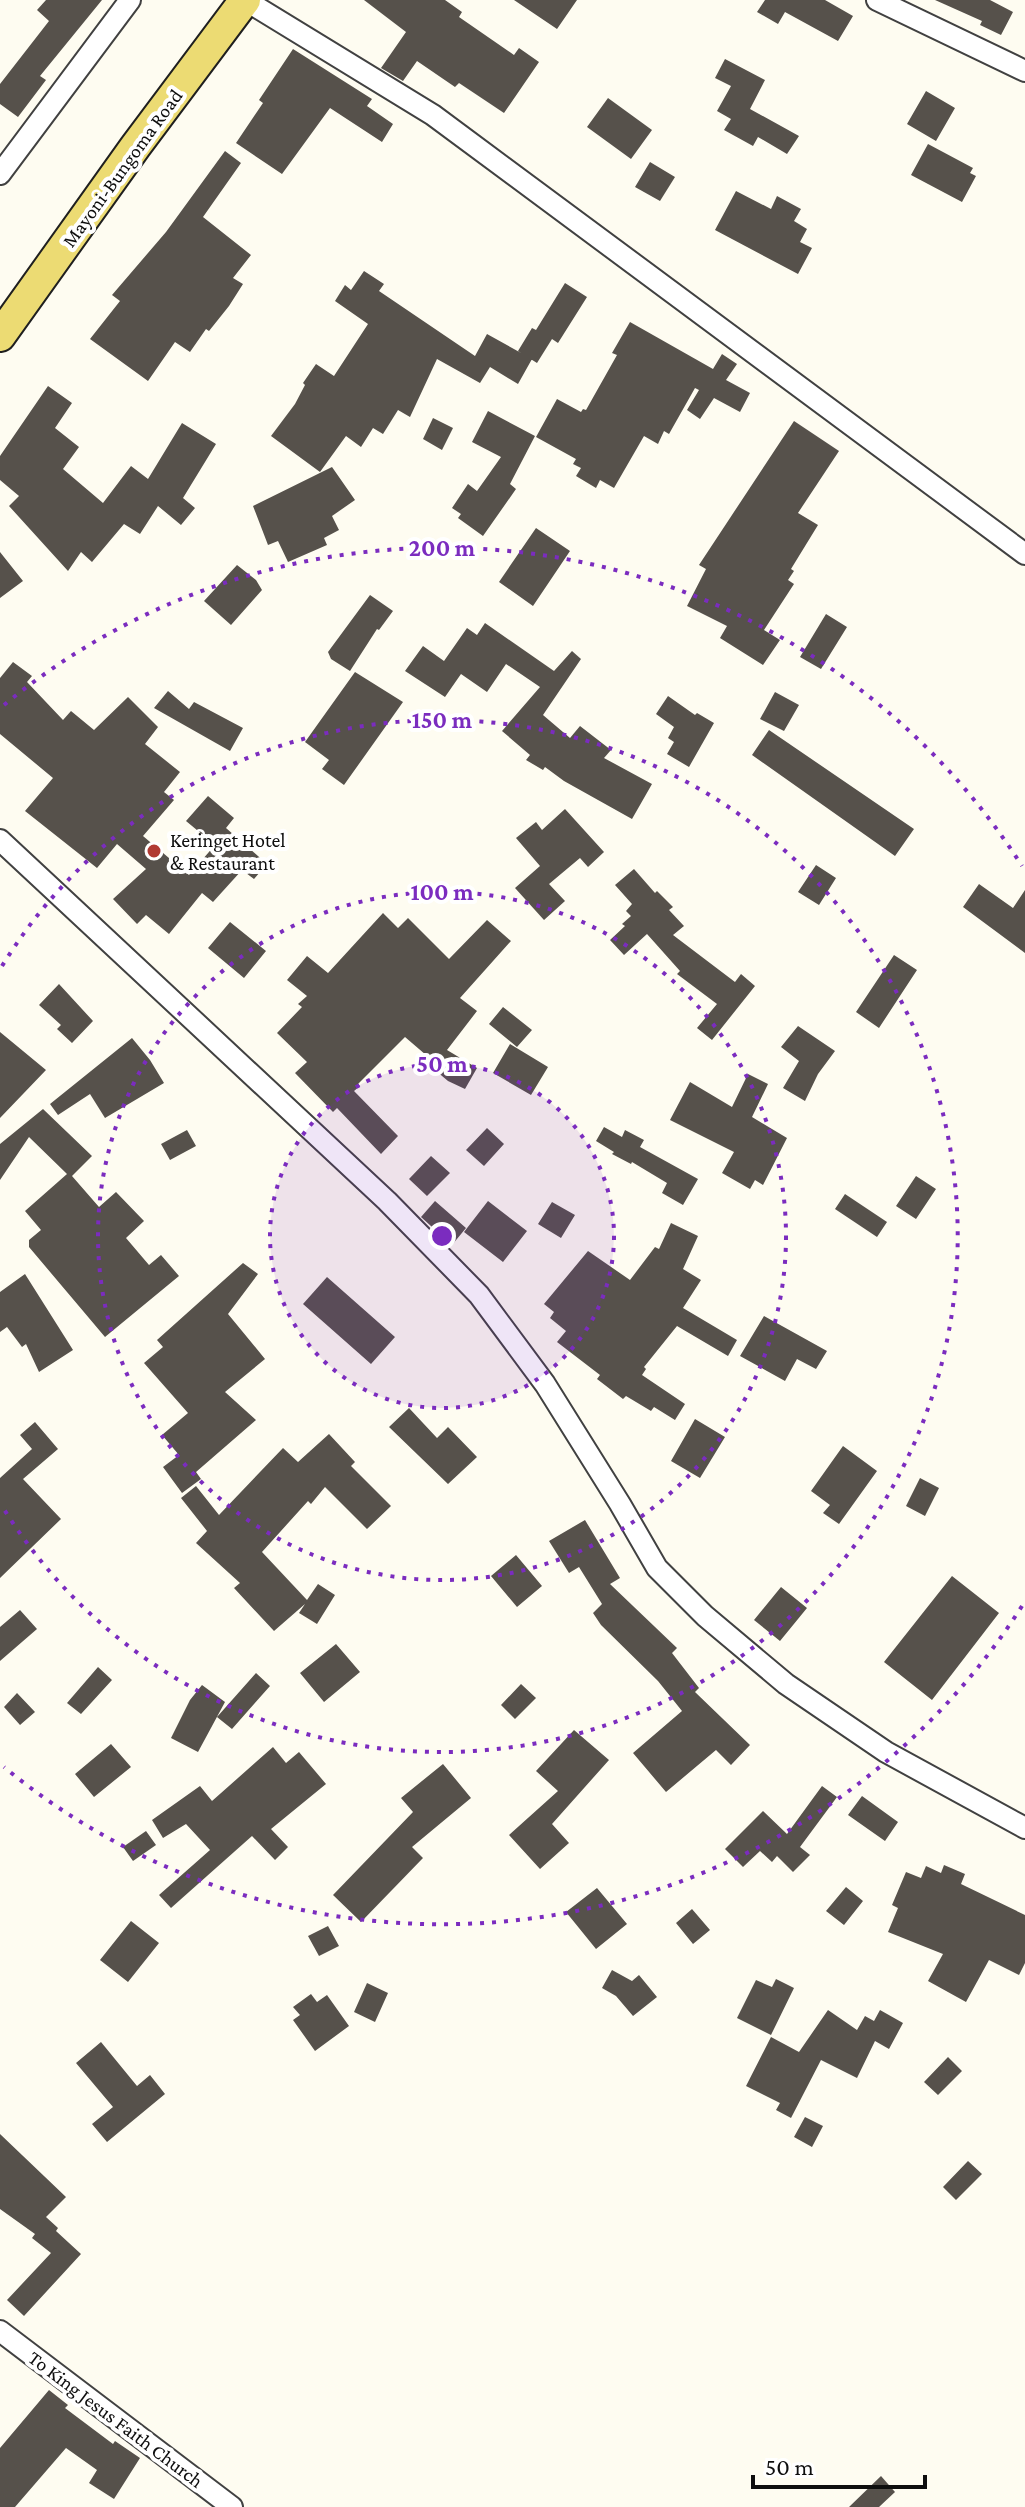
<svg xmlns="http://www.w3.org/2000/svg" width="1025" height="2507" font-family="'Crimson Pro',serif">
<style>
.building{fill:#56514b}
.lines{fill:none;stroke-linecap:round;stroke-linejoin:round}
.street-casing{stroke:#414141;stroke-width:24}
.primary-casing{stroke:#1f1f1f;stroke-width:34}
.street{stroke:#fff;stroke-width:20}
.primary{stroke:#ecdb73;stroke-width:30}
.ring{fill:none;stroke:#7b2cbf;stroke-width:4;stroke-dasharray:4 8}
.poi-dot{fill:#b13a33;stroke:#fff;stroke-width:3}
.labels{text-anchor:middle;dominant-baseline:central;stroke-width:8;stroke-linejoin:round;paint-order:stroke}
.street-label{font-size:20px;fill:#0e0e0e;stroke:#fff}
.poi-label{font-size:20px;fill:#0e0e0e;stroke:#fff;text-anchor:start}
.centre{fill:#7b2cbf;stroke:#fff;stroke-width:4}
.ring-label{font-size:24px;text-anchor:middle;font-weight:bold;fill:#7b2cbf;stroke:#fff;stroke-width:8;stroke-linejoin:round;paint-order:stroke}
</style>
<rect width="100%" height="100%" fill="#fefcf1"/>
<!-- building -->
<path class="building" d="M 46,0 L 102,0 L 40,76 L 46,80 L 18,117 L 0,104 L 0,84 L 49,21 L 37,10 Z
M 364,0 L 445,0 L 462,12 L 459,17 L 514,55 L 519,48 L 539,62 L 504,113 L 459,83 L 455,87 L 417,61 L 403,81 L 381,68 L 406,32 Z
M 514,0 L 577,0 L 557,29 Z
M 765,0 L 825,0 L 853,16 L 838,41 L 785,12 L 778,24 L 757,12 Z
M 935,0 L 990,0 L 1013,12 L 1001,35 L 980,25 L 982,21 Z
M 293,49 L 372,99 L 367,106 L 393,124 L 382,142 L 330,108 L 282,174 L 236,143 L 263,103 L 259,100 Z
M 725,59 L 765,80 L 750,109 L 799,136 L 787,154 L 758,137 L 753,146 L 724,130 L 731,119 L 717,111 L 731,86 L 715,78 Z
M 926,91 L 955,108 L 936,141 L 907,124 Z
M 608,98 L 652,130 L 631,159 L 587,127 Z
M 928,144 L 973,168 L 970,173 L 976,176 L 962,202 L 911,175 Z
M 225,151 L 241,163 L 203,217 L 251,255 L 233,278 L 243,284 L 229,306 L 209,331 L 206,329 L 190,352 L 175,342 L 148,381 L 90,339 L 120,301 L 112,295 L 166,232 Z
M 650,162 L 675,177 L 660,201 L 635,187 Z
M 736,191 L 771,209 L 777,196 L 801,209 L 794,221 L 807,229 L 800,242 L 812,248 L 798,274 L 715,230 Z
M 364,271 L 384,284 L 379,291 L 475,356 L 487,334 L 532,359 L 518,384 L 490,367 L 480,383 L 437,359 L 410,417 L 398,410 L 383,434 L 373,428 L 361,447 L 346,436 L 320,472 L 271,436 L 295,404 L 305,385 L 303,383 L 316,364 L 334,376 L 368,324 L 335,301 L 345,285 L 351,290 Z
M 565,283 L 587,297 L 558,343 L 552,339 L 537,363 L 518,351 L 532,328 L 536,330 Z
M 630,322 L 713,369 L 722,354 L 737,364 L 726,380 L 750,393 L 740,412 L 714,398 L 700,419 L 687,410 L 699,390 L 695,388 L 669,434 L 664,431 L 658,444 L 644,436 L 614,488 L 600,480 L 596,488 L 576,476 L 581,468 L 573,464 L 576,459 L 536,437 L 557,399 L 581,412 L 583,409 L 586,410 L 617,355 L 612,353 Z
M 48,386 L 72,403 L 55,428 L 79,447 L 63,469 L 103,503 L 131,466 L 148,479 L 182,423 L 216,444 L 183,498 L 195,508 L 181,525 L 158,506 L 140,534 L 124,524 L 92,562 L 81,552 L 68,571 L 9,506 L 19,496 L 0,480 L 0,456 Z
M 488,411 L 535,436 L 510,484 L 516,489 L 483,536 L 458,518 L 461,514 L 452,508 L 468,484 L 477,491 L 501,457 L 472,442 Z
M 433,418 L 453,428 L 442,450 L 423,439 Z
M 794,421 L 839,451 L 798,513 L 818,525 L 791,569 L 794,571 L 788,580 L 794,584 L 764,630 L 780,640 L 763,665 L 720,638 L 727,626 L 687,606 L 706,569 L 699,565 Z
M 332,467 L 355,500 L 332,516 L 339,530 L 324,538 L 327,545 L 288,562 L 278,541 L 268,545 L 253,506 Z
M 536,528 L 570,551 L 533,606 L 499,582 Z
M 0,552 L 23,581 L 0,598 Z
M 237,565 L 256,580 L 262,590 L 231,625 L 204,601 Z
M 370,595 L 393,611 L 379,630 L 377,629 L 350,671 L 331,659 L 328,652 Z
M 826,614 L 847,627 L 821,669 L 800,657 Z
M 485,623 L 554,671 L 572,651 L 581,659 L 543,715 L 570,738 L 580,726 L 611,750 L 604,758 L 652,784 L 632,819 L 564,781 L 545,767 L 543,770 L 526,760 L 530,755 L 502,731 L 540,687 L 506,664 L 487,692 L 461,674 L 445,697 L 405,671 L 423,646 L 444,661 L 467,628 L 477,635 Z
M 13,662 L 32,676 L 27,682 L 63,720 L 71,711 L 94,730 L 128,697 L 158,727 L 145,744 L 180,772 L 164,792 L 174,800 L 143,836 L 189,875 L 215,845 L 186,821 L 208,796 L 234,818 L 226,828 L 267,864 L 254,879 L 242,870 L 213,902 L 202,893 L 169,934 L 146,915 L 137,924 L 113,899 L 146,869 L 117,844 L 97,868 L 25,811 L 53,778 L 0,734 L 0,678 Z
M 355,672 L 403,702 L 344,785 L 322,769 L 329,760 L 305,742 Z
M 168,691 L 189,709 L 194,702 L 243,728 L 230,751 L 154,708 Z
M 775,692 L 799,705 L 784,731 L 760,719 Z
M 668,696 L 695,715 L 697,713 L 714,723 L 689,767 L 667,754 L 674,742 L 668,738 L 674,727 L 656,714 Z
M 769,730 L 914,829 L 895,856 L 752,755 Z
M 565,809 L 604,852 L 588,867 L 580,858 L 549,884 L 565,901 L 544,920 L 515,888 L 540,866 L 516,838 L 536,822 L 542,830 Z
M 816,865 L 836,878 L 819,905 L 798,892 Z
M 634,869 L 655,893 L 657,891 L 673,907 L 669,910 L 684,926 L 673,935 L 735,982 L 741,974 L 755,986 L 712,1040 L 697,1028 L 717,1004 L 677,974 L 680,971 L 647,934 L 624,955 L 610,940 L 625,926 L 622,924 L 631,916 L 626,911 L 632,904 L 615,885 Z
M 979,884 L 1013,908 L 1025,890 L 1025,953 L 963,907 Z
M 383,913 L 398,928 L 408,918 L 449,959 L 487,920 L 511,941 L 460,998 L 477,1011 L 447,1050 L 477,1068 L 465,1089 L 448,1081 L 429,1065 L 433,1061 L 405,1037 L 358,1084 L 360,1086 L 354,1091 L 398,1136 L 381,1154 L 337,1108 L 333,1112 L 295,1073 L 307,1062 L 277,1033 L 302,1007 L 298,1004 L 307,996 L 287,980 L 307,956 L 328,973 Z
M 230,922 L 266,951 L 244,978 L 208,948 Z
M 894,955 L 917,970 L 879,1028 L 856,1012 Z
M 59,984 L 93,1021 L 72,1043 L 57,1029 L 61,1025 L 39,1005 Z
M 503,1007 L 532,1030 L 517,1047 L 489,1024 Z
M 798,1026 L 835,1051 L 818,1074 L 805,1101 L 783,1088 L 799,1061 L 781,1047 Z
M 0,1032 L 46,1070 L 0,1118 Z
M 132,1038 L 150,1060 L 164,1083 L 105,1118 L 90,1094 L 58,1115 L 50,1104 Z
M 510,1044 L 548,1067 L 531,1095 L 493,1073 Z
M 748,1074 L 768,1084 L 752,1117 L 787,1138 L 763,1185 L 755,1180 L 750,1189 L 722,1173 L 734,1152 L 670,1120 L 690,1082 L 732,1107 Z
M 43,1109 L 92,1156 L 72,1176 L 99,1207 L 116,1192 L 144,1221 L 126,1238 L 149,1265 L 161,1255 L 179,1276 L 105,1337 L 29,1247 L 29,1240 L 41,1230 L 25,1211 L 67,1174 L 29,1137 L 0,1180 L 0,1144 Z
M 604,1127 L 622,1137 L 625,1130 L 644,1140 L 640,1147 L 698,1179 L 683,1205 L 662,1193 L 667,1183 L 632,1162 L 631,1164 L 612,1154 L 614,1152 L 596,1141 Z
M 487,1128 L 504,1144 L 484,1166 L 466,1150 Z
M 187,1130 L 196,1146 L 170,1160 L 161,1144 Z
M 431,1156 L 450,1173 L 427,1196 L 409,1179 Z
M 916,1176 L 936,1189 L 916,1219 L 896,1206 Z
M 845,1194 L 887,1222 L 877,1237 L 835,1209 Z
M 435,1201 L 466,1228 L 452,1245 L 421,1217 Z
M 488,1201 L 527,1231 L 503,1262 L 464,1232 Z
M 552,1202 L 575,1215 L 561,1238 L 538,1224 Z
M 671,1223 L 698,1236 L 683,1269 L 701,1280 L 683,1308 L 737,1340 L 728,1356 L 677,1326 L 644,1367 L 646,1369 L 642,1375 L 685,1404 L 675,1420 L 654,1407 L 651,1411 L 626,1396 L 623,1399 L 597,1379 L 600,1375 L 557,1342 L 566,1331 L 550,1318 L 554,1312 L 544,1304 L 588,1251 L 630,1280 L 655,1247 L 659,1249 Z
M 243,1263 L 258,1274 L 228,1314 L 265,1359 L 225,1392 L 256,1420 L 196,1472 L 201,1479 L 182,1493 L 163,1467 L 179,1455 L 162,1435 L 188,1413 L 144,1363 L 163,1347 L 157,1340 Z
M 25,1274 L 73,1350 L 39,1372 L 26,1344 L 22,1347 L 7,1327 L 0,1332 L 0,1292 Z
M 327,1277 L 395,1337 L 371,1364 L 303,1304 Z
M 764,1316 L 827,1351 L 816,1369 L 797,1359 L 785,1381 L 740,1356 Z
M 409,1408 L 437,1438 L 448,1427 L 477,1457 L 448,1484 L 389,1427 Z
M 695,1419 L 725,1437 L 700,1478 L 671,1461 Z
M 35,1422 L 58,1449 L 23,1479 L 61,1519 L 0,1578 L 0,1478 L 32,1449 L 20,1435 Z
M 329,1434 L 355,1462 L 351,1466 L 391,1506 L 367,1529 L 325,1487 L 311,1504 L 308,1501 L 262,1552 L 307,1600 L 318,1584 L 335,1595 L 317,1624 L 299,1613 L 305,1604 L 274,1631 L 234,1588 L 240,1583 L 196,1543 L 207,1531 L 181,1498 L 196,1486 L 219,1515 L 283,1448 L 298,1462 Z
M 843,1446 L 877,1471 L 839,1524 L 823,1513 L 830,1505 L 811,1491 Z
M 920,1478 L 939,1488 L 925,1516 L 906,1506 Z
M 585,1520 L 620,1578 L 610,1584 L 677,1648 L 672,1653 L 699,1688 L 695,1692 L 750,1745 L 731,1765 L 716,1750 L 666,1792 L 633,1753 L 682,1711 L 658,1681 L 601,1625 L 593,1613 L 602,1604 L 579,1567 L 569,1573 L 549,1541 Z
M 516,1555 L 542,1586 L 517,1607 L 491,1576 Z
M 952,1576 L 999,1613 L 932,1700 L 884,1662 Z
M 781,1587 L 807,1608 L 780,1641 L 754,1620 Z
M 20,1610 L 37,1629 L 0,1661 L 0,1627 Z
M 336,1644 L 360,1672 L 324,1702 L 300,1673 Z
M 98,1667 L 112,1680 L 81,1714 L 67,1703 Z
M 256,1673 L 270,1686 L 232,1729 L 217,1717 Z
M 521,1684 L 536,1698 L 515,1719 L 501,1705 Z
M 202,1685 L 225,1702 L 198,1752 L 171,1738 L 190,1700 Z
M 17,1693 L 35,1712 L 20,1725 L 4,1707 Z
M 574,1730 L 609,1760 L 552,1824 L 569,1843 L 540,1869 L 509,1835 L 558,1791 L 536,1771 Z
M 111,1744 L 131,1767 L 94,1797 L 75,1774 Z
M 273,1747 L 286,1763 L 299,1752 L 326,1784 L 271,1829 L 288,1847 L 275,1860 L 252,1836 L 171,1908 L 159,1895 L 210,1850 L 186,1824 L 163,1838 L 152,1820 L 200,1786 L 212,1801 Z
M 443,1764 L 471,1798 L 412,1847 L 423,1858 L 361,1922 L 333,1895 L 413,1812 L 401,1798 Z
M 822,1786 L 837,1797 L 800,1847 L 810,1855 L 793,1872 L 777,1856 L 772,1862 L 760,1851 L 743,1867 L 725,1849 L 763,1811 L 787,1834 Z
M 862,1796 L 898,1822 L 885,1841 L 848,1815 Z
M 146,1831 L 156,1845 L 133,1861 L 123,1847 Z
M 944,1865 L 965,1874 L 961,1884 L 1025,1915 L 1025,1963 L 1019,1975 L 989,1960 L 966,2002 L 928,1981 L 943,1954 L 888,1932 L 898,1908 L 892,1905 L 906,1872 L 921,1878 L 926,1866 L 941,1873 Z
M 846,1887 L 863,1901 L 844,1925 L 826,1911 Z
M 597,1888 L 627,1924 L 596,1949 L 566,1912 Z
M 692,1909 L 710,1930 L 693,1944 L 676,1923 Z
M 131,1921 L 159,1943 L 128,1982 L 100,1960 Z
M 328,1926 L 339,1946 L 319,1956 L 308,1936 Z
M 612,1970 L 632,1981 L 639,1975 L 657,1997 L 633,2016 L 616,1996 L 602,1988 Z
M 776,1979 L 794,1988 L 771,2035 L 737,2018 L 756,1980 L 772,1987 Z
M 367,1983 L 388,1993 L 375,2022 L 354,2012 Z
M 311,1994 L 317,2002 L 327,1995 L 349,2026 L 315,2051 L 293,2020 L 300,2015 L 293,2007 Z
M 828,2010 L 857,2030 L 865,2016 L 874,2021 L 880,2010 L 903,2023 L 889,2049 L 875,2041 L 857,2078 L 821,2060 L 791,2118 L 776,2110 L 780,2103 L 746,2086 L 771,2037 L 799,2052 Z
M 101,2042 L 137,2086 L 150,2075 L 165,2094 L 107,2142 L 92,2124 L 113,2107 L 76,2063 Z
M 948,2057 L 962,2071 L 938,2095 L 924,2082 Z
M 805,2117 L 823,2126 L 812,2147 L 794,2137 Z
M 0,2134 L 66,2197 L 46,2217 L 58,2228 L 56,2231 L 81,2254 L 24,2316 L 7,2300 L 51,2253 L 32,2238 L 35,2234 L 0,2209 Z
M 968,2161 L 982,2174 L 956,2200 L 943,2187 Z
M 49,2390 L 68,2405 L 65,2408 L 113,2444 L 115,2441 L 140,2458 L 114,2499 L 89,2483 L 97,2470 L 66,2448 L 15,2507 L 0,2507 L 0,2448 Z
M 881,2476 L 895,2492 L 879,2507 L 849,2507 Z"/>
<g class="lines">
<!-- street casing -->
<g class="street-casing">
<path id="street" d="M 245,0 L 433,115 L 1025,554
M 877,0 L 1025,71
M 0,174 L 130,0
M 0,840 L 387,1201 L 479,1295 L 545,1384 L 620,1504 L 657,1568 L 705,1616 L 786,1684 L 886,1752 L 1025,1828
M 0,2331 L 232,2507"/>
</g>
<!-- primary casing -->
<g class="primary-casing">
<path id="primary" d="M 0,336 L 135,147 L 245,0"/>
</g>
<!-- street -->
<use href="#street" class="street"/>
<!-- primary -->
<use href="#primary" class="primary"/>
</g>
<!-- distance rings -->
<circle cx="442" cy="1236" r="172" fill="#7b2cbf" fill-opacity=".12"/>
<g class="ring">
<circle cx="442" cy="1236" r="172"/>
<circle cx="442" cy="1236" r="344"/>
<path d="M2 966A516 516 0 1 1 2 1506"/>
<path d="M1022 1606A688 688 0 0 1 4 1767M4 705A688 688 0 0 1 1022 866"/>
</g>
<!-- markers -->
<circle class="poi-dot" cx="154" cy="851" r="8"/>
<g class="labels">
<!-- street labels -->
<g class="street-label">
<text transform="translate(122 168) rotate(-54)">Mayoni-Bungoma Road</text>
<text transform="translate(116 2419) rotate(37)">To King Jesus Faith Church</text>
</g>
<!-- poi labels -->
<g class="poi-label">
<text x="170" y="840">Keringet Hotel<tspan x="170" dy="23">&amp; Restaurant</tspan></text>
</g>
</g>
<circle cx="442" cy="1236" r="12" class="centre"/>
<g class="ring-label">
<text x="442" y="556">200 m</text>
<text x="442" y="728">150 m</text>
<text x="442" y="900">100 m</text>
<text x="442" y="1072">50 m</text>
</g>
<!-- scale -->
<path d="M753 2475v12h172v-12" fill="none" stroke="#0e0e0e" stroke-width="4"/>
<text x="765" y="2475" font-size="24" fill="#0e0e0e" stroke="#ffffff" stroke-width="6" paint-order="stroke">50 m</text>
</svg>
